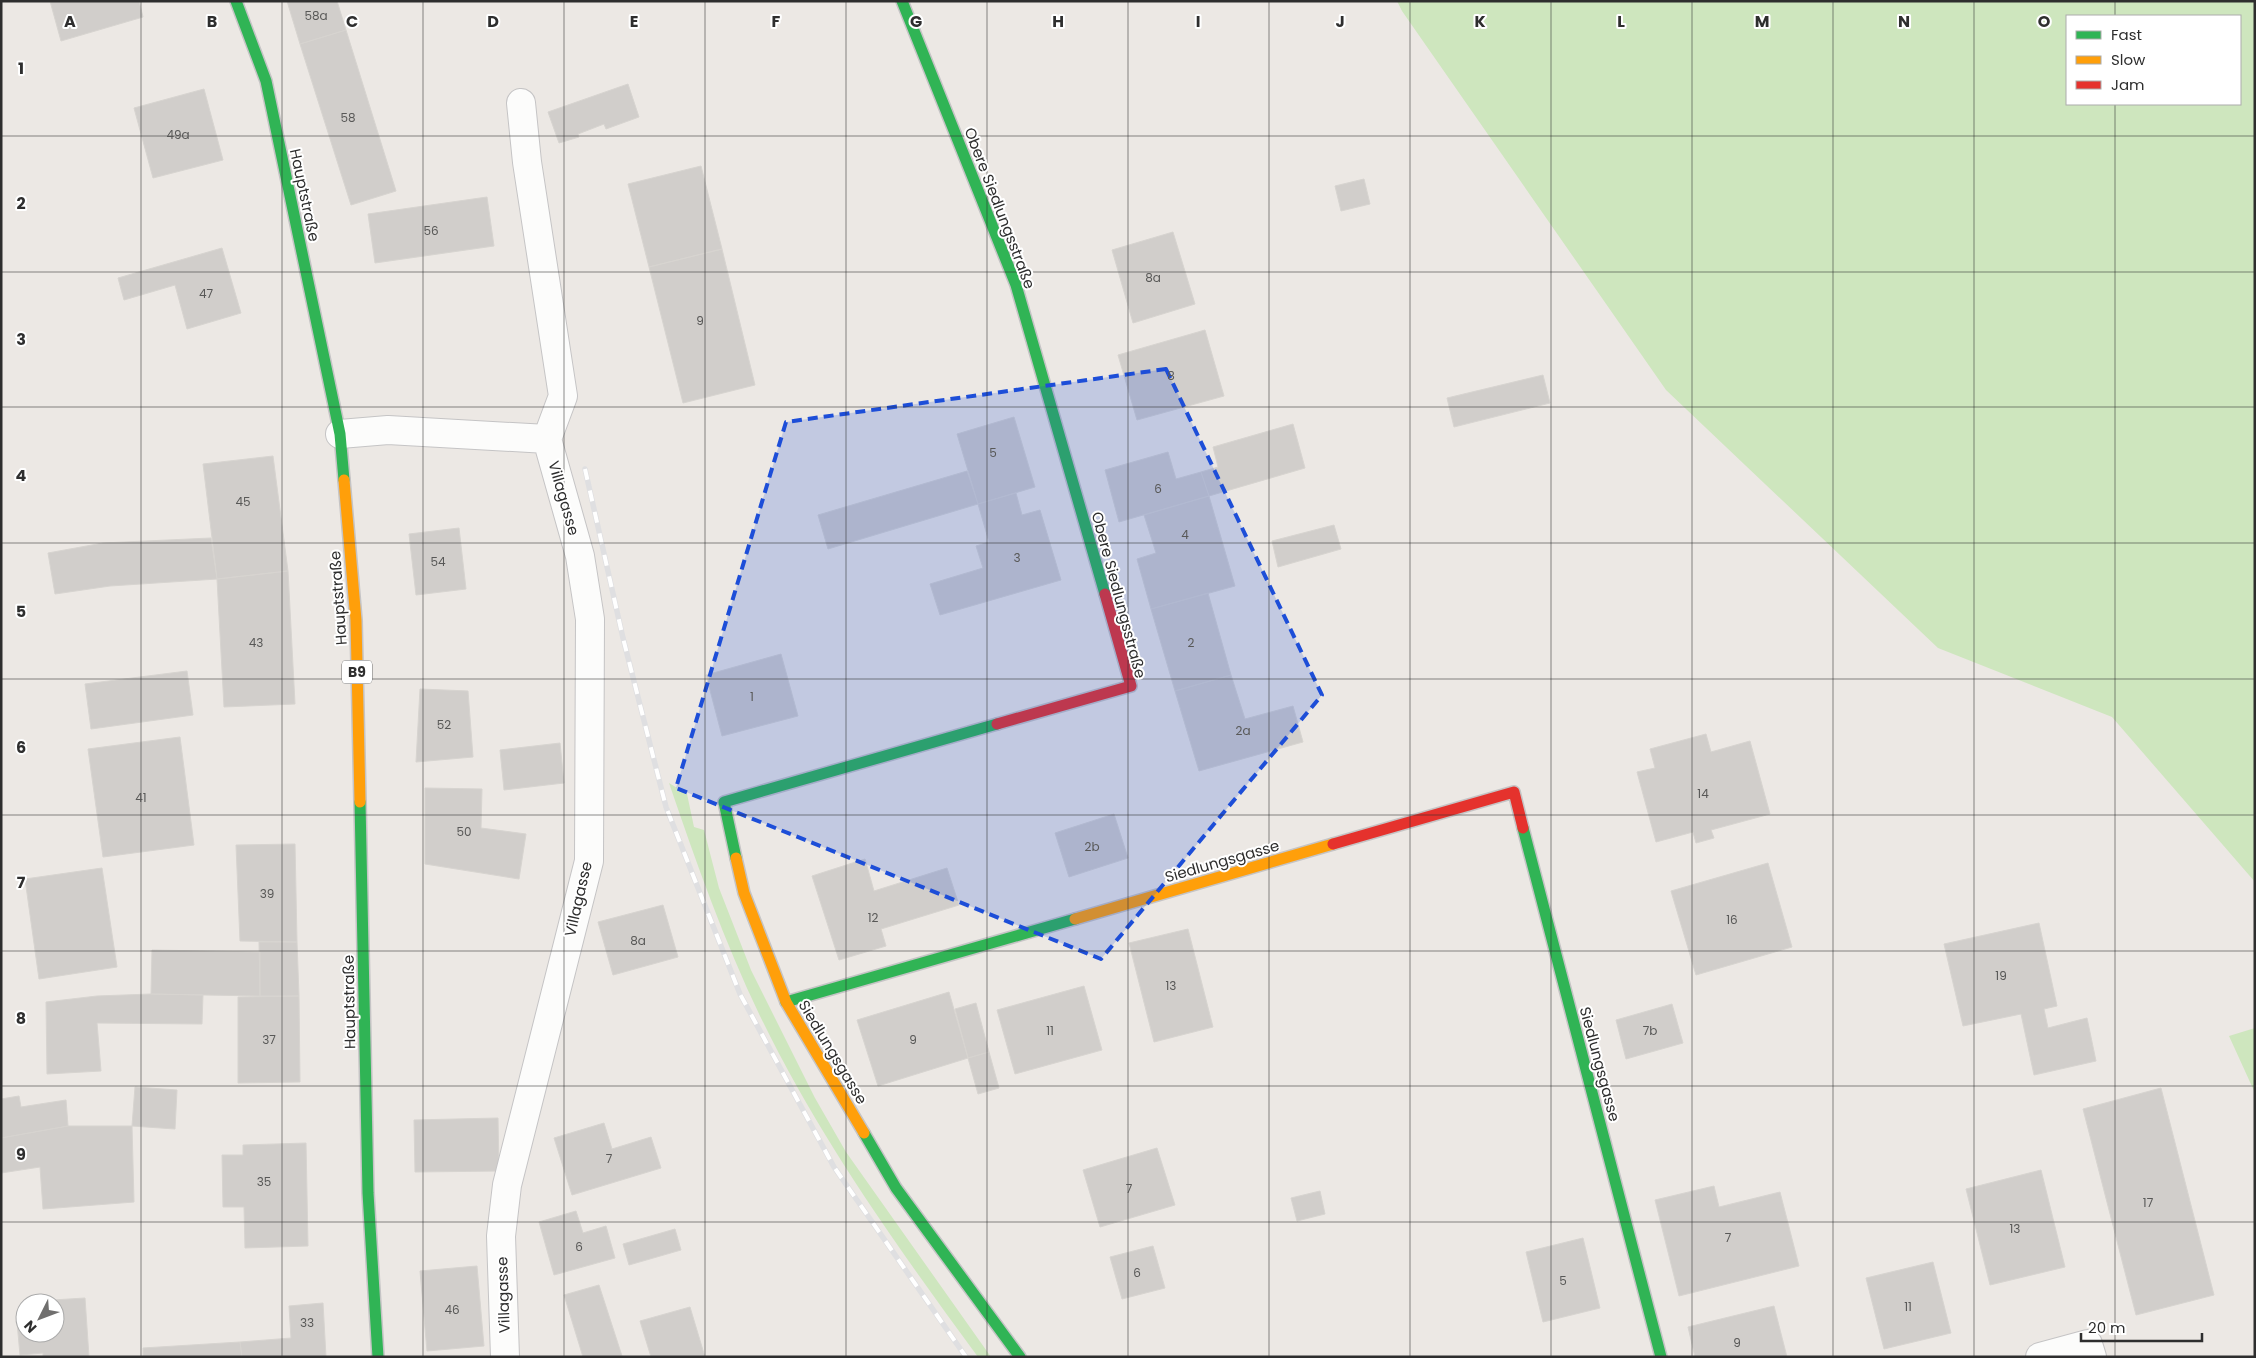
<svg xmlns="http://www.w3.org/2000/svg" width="2256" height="1358" font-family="Poppins,sans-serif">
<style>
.green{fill:#cee6be;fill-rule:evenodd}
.building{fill:#d1cecb;stroke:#d7d4d0}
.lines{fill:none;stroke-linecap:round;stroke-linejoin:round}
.street-casing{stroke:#c5c4c5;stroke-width:30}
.fast-casing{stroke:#c5c4c5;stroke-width:14}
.slow-casing{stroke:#c5c4c5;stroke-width:14}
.jam-casing{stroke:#c5c4c5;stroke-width:14}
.street{stroke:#fcfcfb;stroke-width:28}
.fast{stroke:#30b455;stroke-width:11}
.slow{stroke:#ff9f0a;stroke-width:11}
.jam{stroke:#e5322d;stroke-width:11}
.rail-casing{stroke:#dfdfe1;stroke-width:5.5}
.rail{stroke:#fff;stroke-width:4;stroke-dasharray:11;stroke-linecap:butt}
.marked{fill:#1d4ed8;fill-opacity:0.2;stroke:#1d4ed8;stroke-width:4;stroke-dasharray:10 6;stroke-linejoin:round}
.grid{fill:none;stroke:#2e2e2e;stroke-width:1;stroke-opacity:0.55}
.labels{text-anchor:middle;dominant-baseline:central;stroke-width:4;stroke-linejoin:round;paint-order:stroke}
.number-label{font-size:12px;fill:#585857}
.shield{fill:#fff;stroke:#6d6d6d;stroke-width:1}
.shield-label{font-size:14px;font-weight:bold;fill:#2e2e2e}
.street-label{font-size:15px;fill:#2e2e2e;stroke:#fff}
.grid-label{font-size:16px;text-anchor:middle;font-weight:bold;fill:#2e2e2e;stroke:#fff;stroke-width:4;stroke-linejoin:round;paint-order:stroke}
</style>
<rect width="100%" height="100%" fill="#ece8e4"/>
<!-- green -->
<path class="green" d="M 1397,1 L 2255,1 L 2255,882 L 2112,717 L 1938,648 L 1666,390 L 1402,11 ZM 2067,16 L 2240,16 L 2240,104 L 2067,104 Z
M 669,783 L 687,794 L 694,827 L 704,830 L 719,888 L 751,970 L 815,1098 L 846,1152 L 991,1357 L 978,1357 C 898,1248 819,1138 760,1016 C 724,941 696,862 669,783 Z
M 2255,1028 L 2255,1093 L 2229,1036 Z"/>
<!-- building -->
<path class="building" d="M 50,1 L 139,1 L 143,17 L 61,41 Z
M 287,1 L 337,1 L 346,30 L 300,44 Z
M 346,30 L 396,191 L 351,205 L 300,44 Z
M 628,84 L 639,117 L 606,129 L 604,124 L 578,134 L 579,137 L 559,143 L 548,112 Z
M 204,89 L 223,160 L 153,178 L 134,108 Z
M 701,166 L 722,249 L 649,267 L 628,184 Z
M 1364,179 L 1370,204 L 1341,211 L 1335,186 Z
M 487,197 L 494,246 L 375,263 L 368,214 Z
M 1173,232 L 1195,304 L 1133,323 L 1112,250 Z
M 222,248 L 241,313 L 187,329 L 175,285 L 124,300 L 118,278 Z
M 722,249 L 755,385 L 683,403 L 649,267 Z
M 1205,330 L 1224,396 L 1137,420 L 1118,355 Z
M 1543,375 L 1550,403 L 1454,427 L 1447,398 Z
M 1014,417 L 1035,487 L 978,504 L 957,434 Z
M 1293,424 L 1305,468 L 1209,496 L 1201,472 L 1218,467 L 1213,447 Z
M 1168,452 L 1176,479 L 1201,472 L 1209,496 L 1119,522 L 1105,470 Z
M 273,456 L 288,571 L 217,579 L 203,464 Z
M 967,471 L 978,504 L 828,549 L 818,515 Z
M 1016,493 L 1022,515 L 1040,510 L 1061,580 L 940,615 L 930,584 L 983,568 L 976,546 L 989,542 L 978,504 Z
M 1209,496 L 1235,586 L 1151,609 L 1137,559 L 1156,553 L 1144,515 Z
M 1334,525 L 1341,549 L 1278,567 L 1272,541 Z
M 459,528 L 466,589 L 416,595 L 409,534 Z
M 211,538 L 217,579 L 110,586 L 55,594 L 48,553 L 103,543 Z
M 288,571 L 295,704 L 224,707 L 217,579 Z
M 1208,593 L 1231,675 L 1175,691 L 1151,609 Z
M 781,654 L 798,716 L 722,736 L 706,675 Z
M 187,671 L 193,715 L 91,729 L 85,684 Z
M 1231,675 L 1245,719 L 1293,706 L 1303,742 L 1199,771 L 1175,691 Z
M 420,689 L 468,691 L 473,757 L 416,762 Z
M 1706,734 L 1711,752 L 1750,741 L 1770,814 L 1711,830 L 1714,838 L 1696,843 L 1693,832 L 1656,842 L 1637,772 L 1655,768 L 1650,749 Z
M 180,737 L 194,845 L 103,857 L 88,749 Z
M 560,743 L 564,783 L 504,790 L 500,750 Z
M 425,788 L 482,789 L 481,828 L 526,834 L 519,879 L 425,864 Z
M 1114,814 L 1128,858 L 1069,877 L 1055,833 Z
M 295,844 L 297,942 L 240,941 L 236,845 Z
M 865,859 L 874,891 L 947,868 L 959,905 L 881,929 L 886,946 L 839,960 L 812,876 Z
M 1768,863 L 1792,947 L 1696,975 L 1671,891 Z
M 102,868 L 117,967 L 39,979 L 25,879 Z
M 663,905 L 678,957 L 613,975 L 598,922 Z
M 2039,923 L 2057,1006 L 2044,1009 L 2048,1028 L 2087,1018 L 2096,1061 L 2034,1075 L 2021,1014 L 1963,1026 L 1944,944 Z
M 1188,929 L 1213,1027 L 1154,1042 L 1129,943 Z
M 259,942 L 297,942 L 299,996 L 260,996 Z
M 152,950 L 260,952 L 260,996 L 151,994 Z
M 1084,986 L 1102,1050 L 1015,1074 L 997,1010 Z
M 949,992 L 968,1058 L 878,1086 L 857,1020 Z
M 151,994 L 203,995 L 202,1024 L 97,1023 L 101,1071 L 47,1074 L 46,1002 L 97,996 Z
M 299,996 L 300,1082 L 238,1083 L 238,997 Z
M 976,1003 L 989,1052 L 968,1058 L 955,1009 Z
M 1672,1004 L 1683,1043 L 1626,1059 L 1616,1020 Z
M 989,1052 L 999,1088 L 978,1094 L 968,1058 Z
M 135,1087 L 177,1090 L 175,1129 L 132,1126 Z
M 2161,1088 L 2214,1295 L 2136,1315 L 2083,1109 Z
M 19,1096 L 21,1107 L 66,1100 L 68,1126 L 1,1138 L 1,1099 Z
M 498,1118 L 499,1171 L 415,1172 L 414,1120 Z
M 604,1123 L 612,1149 L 651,1137 L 661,1168 L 572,1195 L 554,1138 Z
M 68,1126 L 132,1126 L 134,1202 L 43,1209 L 40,1167 L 1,1173 L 1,1138 Z
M 306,1143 L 308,1246 L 245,1248 L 244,1207 L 223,1207 L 222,1155 L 243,1155 L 243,1145 Z
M 1157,1148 L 1175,1205 L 1100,1227 L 1083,1170 Z
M 2041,1170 L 2065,1267 L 1990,1285 L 1966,1189 Z
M 1714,1186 L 1719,1207 L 1780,1192 L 1799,1266 L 1679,1296 L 1655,1200 Z
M 1320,1191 L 1325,1214 L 1297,1221 L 1291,1198 Z
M 576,1211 L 583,1233 L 606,1226 L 615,1258 L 554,1275 L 539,1222 Z
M 675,1229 L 681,1250 L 629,1265 L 623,1244 Z
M 1583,1238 L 1600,1308 L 1543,1322 L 1526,1252 Z
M 1153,1246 L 1165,1288 L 1122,1299 L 1110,1257 Z
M 1933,1262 L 1951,1333 L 1884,1349 L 1866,1278 Z
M 477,1266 L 484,1346 L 427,1351 L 420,1271 Z
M 599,1285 L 622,1356 L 619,1357 L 583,1357 L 564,1295 Z
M 85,1298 L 89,1357 L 43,1357 L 43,1353 L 20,1355 L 17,1322 L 25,1321 L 25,1333 L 55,1333 L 55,1303 L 37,1303 L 37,1301 Z
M 323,1303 L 326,1357 L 242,1357 L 240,1342 L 291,1338 L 289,1306 Z
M 1774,1306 L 1787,1357 L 1695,1357 L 1688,1327 Z
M 690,1307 L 705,1357 L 651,1357 L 640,1321 Z
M 240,1342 L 242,1357 L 143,1357 L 143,1348 Z"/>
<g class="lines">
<!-- street casing -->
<g class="street-casing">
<path id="street" d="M 521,103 L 527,162 L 563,396 L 547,439
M 340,434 L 388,430 L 547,439 L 580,556 L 590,619 L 589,861 L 507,1185 L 501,1236 L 505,1357
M 2040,1357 L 2088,1344 L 2092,1357"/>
</g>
<!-- fast casing -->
<g class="fast-casing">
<path id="fast" d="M 236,1 L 266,81 L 340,434 L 344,480
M 902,1 L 1016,285 L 1105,594
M 360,802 L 368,1193 L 378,1357
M 1523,828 L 1661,1357
M 736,858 L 724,802 L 997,724
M 786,1002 L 1075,919
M 864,1133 L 896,1188 L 1020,1357"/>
</g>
<!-- slow casing -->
<g class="slow-casing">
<path id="slow" d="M 344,480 L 356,620 L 360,802
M 736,858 L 744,893 L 786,1002 L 864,1133
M 1075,919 L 1333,844"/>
</g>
<!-- jam casing -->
<g class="jam-casing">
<path id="jam" d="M 997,724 L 1131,686 L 1105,594
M 1333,844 L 1514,792 L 1523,828"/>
</g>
<!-- street -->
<use href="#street" class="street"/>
<!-- fast -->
<use href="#fast" class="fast"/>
<!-- slow -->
<use href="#slow" class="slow"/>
<!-- jam -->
<use href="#jam" class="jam"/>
<!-- rail casing -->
<g class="rail-casing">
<path id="rail" d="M 585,469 L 623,638 L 666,807 L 740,994 L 834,1167 L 966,1357"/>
</g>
<!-- rail -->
<use href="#rail" class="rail"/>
</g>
<!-- marked area -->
<path class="marked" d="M 1166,369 L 1322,695 L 1101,959 L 676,788 L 786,422 Z"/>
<!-- grid -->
<path class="grid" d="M 141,1 L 141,1357M 282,1 L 282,1357M 423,1 L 423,1357M 564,1 L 564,1357M 705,1 L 705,1357M 846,1 L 846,1357M 987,1 L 987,1357M 1128,1 L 1128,1357M 1269,1 L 1269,1357M 1410,1 L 1410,1357M 1551,1 L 1551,1357M 1692,1 L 1692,1357M 1833,1 L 1833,1357M 1974,1 L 1974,1357M 2115,1 L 2115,16M 2115,104 L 2115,1357M 1,136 L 2255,136M 1,272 L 2255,272M 1,407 L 2255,407M 1,543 L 2255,543M 1,679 L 2255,679M 1,815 L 2255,815M 1,951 L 2255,951M 1,1086 L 2255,1086M 1,1222 L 2255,1222"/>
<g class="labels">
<!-- number labels -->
<g class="number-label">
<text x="316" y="15">58a</text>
<text x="348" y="117">58</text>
<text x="178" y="134">49a</text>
<text x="431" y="230">56</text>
<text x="1153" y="277">8a</text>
<text x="206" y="293">47</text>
<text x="700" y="320">9</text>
<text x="1171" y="375">8</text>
<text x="993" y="452">5</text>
<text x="1158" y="488">6</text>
<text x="243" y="501">45</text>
<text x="1185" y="534">4</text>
<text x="1017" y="557">3</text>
<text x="438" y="561">54</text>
<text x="256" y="642">43</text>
<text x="1191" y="642">2</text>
<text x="752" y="696">1</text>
<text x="444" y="724">52</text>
<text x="1243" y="730">2a</text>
<text x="1703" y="793">14</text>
<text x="141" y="797">41</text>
<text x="464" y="831">50</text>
<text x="1092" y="846">2b</text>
<text x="267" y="893">39</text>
<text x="873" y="917">12</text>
<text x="1732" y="919">16</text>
<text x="638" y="940">8a</text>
<text x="2001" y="975">19</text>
<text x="1171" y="985">13</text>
<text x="1050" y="1030">11</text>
<text x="1650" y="1030">7b</text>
<text x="269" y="1039">37</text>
<text x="913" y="1039">9</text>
<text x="609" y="1158">7</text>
<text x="264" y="1181">35</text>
<text x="1129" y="1188">7</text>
<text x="2148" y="1202">17</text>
<text x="2015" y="1228">13</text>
<text x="1728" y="1237">7</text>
<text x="579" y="1246">6</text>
<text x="1137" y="1272">6</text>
<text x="1563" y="1280">5</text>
<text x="1908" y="1306">11</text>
<text x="452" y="1309">46</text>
<text x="307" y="1322">33</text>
<text x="1737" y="1342">9</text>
</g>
<!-- shield labels -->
<rect class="shield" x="342" y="660.5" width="30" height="23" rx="4"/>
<g class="shield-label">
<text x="357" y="672">B9</text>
</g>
<!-- street labels -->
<g class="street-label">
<text transform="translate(305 195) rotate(78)">Hauptstraße</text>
<text transform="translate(1000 208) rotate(69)">Obere Siedlungsstraße</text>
<text transform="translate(564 498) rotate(74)">Villagasse</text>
<text transform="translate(1119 595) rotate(75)">Obere Siedlungsstraße</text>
<text transform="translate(338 598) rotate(-94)">Hauptstraße</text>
<text transform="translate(1222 861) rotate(-16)">Siedlungsgasse</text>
<text transform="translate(578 899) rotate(-77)">Villagasse</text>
<text transform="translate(349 1002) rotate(-91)">Hauptstraße</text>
<text transform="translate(833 1052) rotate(59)">Siedlungsgasse</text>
<text transform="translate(1600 1064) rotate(75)">Siedlungsgasse</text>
<text transform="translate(503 1295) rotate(-92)">Villagasse</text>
</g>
</g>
<g class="grid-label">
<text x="70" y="27">A</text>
<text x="212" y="27">B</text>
<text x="352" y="27">C</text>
<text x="493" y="27">D</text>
<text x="634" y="27">E</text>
<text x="776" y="27">F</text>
<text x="916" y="27">G</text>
<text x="1058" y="27">H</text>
<text x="1198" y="27">I</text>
<text x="1340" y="27">J</text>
<text x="1480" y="27">K</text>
<text x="1621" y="27">L</text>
<text x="1762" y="27">M</text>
<text x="1904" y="27">N</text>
<text x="2044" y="27">O</text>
<text x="21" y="74">1</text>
<text x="21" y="209">2</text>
<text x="21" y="345">3</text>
<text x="21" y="481">4</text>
<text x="21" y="617">5</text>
<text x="21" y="753">6</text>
<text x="21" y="888">7</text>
<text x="21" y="1024">8</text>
<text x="21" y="1160">9</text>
</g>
<!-- border -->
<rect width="2256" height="1358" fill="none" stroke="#2e2e2e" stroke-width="5"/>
<!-- legend -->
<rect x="2066" y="15" width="175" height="90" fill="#ffffff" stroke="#ababab"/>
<rect x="2076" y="31" width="25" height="8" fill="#30b455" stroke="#ababab"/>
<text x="2111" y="40" font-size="15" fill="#2e2e2e">Fast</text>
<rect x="2076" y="56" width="25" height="8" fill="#ff9f0a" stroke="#ababab"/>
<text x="2111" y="65" font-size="15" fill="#2e2e2e">Slow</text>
<rect x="2076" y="81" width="25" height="8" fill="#e5322d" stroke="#ababab"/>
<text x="2111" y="90" font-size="15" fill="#2e2e2e">Jam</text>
<!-- north arrow -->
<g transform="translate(40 1318) rotate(228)"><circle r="24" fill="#ffffff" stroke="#ababab"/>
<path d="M0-4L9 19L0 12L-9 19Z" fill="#706f6e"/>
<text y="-8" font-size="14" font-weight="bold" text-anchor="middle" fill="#2e2e2e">N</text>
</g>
<!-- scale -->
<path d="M2081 1333v8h121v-8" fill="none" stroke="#2e2e2e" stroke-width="2.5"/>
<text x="2088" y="1333" font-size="15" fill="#2e2e2e" stroke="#ffffff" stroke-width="4" paint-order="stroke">20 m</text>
</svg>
